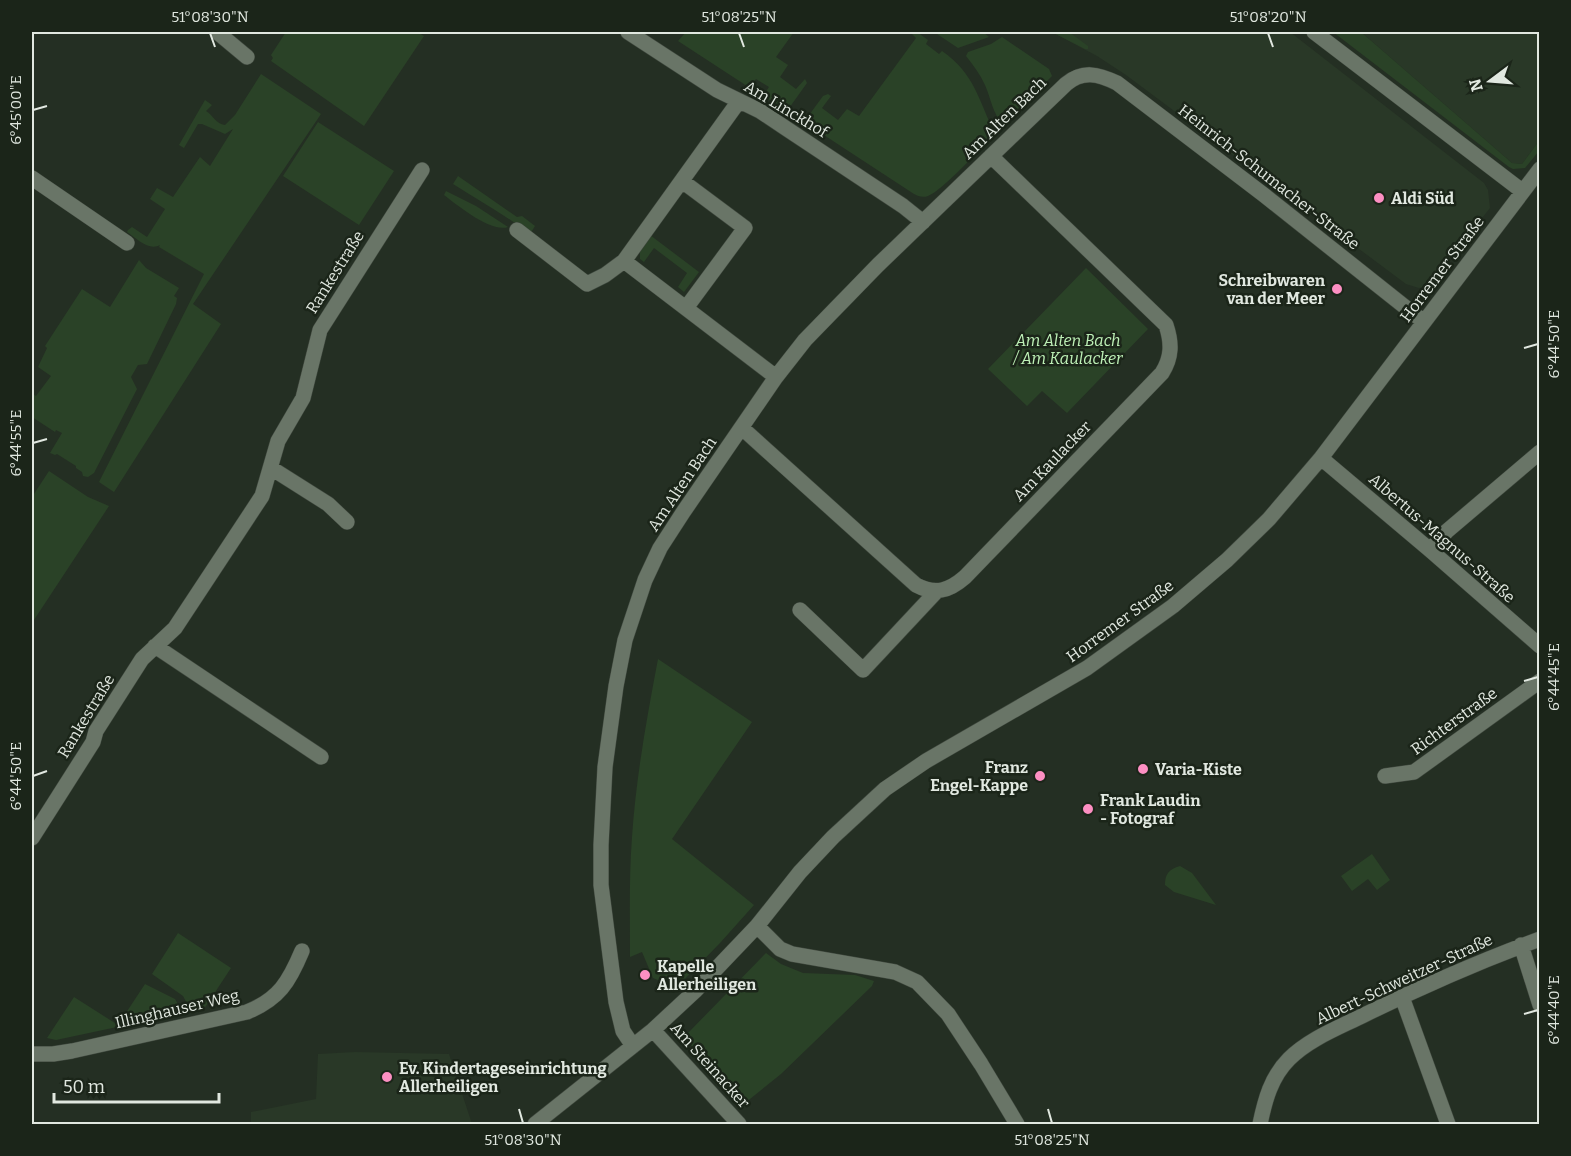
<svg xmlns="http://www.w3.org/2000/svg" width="1571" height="1156" font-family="Bitter,serif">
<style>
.built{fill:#293827}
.green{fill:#2a4227}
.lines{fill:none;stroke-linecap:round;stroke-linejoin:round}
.street-casing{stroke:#40493f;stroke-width:16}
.street{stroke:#697567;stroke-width:15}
.ticks{fill:none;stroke:#e1e8e0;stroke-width:2}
.poi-dot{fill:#fc8fc2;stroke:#1b2519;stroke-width:2}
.labels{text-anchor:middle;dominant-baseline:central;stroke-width:5;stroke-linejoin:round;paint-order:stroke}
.street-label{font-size:16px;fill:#e1e8e0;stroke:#1b2519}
.poi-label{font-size:16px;font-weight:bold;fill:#e1e8e0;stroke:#1b2519;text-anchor:start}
.park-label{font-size:16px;font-style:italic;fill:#bef1b7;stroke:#1b2519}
.neatline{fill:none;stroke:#e1e8e0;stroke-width:2}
.ticks-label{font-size:15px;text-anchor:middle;fill:#e1e8e0}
</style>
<rect width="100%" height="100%" fill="#242f23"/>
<!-- built -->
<path class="built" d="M 1052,32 L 1290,32 L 1484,183 L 1488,190 L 1490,208 L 1428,286 L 1419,288 L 1406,284 L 1126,75 L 1097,56 Z
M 1361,32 L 1539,32 L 1539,141 L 1522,164 L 1512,163 Z
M 355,1052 L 449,1054 L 472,1124 L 251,1124 L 251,1112 L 316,1099 L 318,1054 Z"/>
<!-- green -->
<path class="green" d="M 286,32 L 417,32 L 424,36 L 364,126 L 271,61 L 273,58 L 271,55 Z
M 686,32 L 794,32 L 776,57 L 788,65 L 780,77 L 796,89 L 805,79 L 807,83 L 787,111 L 763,96 L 769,87 L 756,79 L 750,88 L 678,41 Z
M 917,32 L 928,40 L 926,44 L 939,54 L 942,51 C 975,74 978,99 995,134 C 982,147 942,191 928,196 C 922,198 918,196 914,194 L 804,122 L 823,96 L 828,94 L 831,96 L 822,108 L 838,120 L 847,109 L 859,116 L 916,38 L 912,34 Z
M 934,32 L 983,32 L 989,37 L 958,48 Z
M 1052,32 L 1069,32 L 1088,46 L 1088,49 L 1085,49 Z
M 1333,32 L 1361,32 L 1512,163 L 1522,164 L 1539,141 L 1539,151 L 1525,168 L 1513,169 L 1509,167 Z
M 1002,37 L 1049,69 L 1052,76 L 1003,125 C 993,114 991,99 985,85 C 980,74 973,65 966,56 L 968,52 L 991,44 Z
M 261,74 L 321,114 L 193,304 L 221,324 L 114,492 L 99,482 L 204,274 L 159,247 L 160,245 C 149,251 137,239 127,232 L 128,230 L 132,227 L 147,237 L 165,209 L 150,199 L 157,188 L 173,197 L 200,157 L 210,166 L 233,129 L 225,134 L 202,124 L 198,124 L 184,148 L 179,145 L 205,100 L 212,105 L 206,111 C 213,115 216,124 225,125 L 235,115 Z
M 318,122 L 394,171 L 359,225 L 283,176 Z
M 458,176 L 517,217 L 522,216 L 535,226 L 530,234 C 504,214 479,201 453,184 Z
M 446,191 L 476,206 L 508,227 C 491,233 457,205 444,195 Z
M 650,235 L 699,272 L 684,292 L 678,287 L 687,273 L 654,248 L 644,262 L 640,259 L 640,249 Z
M 139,260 L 146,268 L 179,288 L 174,296 L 177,298 L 176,304 L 147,364 L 138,365 L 131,377 L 137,389 L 94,473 L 88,477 L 83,476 L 82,472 L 76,468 L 76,466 L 57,454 L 55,455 L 50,453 L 62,433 L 56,430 L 55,432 L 32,417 L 32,393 L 36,396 L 51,376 L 38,367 L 47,348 L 45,346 L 82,289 L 110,307 Z
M 1086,268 L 1148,329 L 1067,413 L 1042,391 L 1027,406 L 988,369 Z
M 49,471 L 88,497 L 109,506 L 32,623 L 32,497 Z
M 658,659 L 752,722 L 672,839 L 754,905 L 720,943 L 676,988 L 653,978 L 642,952 L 630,957 C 630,917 629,877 632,837 C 636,777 647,717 658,659 Z
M 1372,854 L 1390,880 L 1377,890 L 1368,879 L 1352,891 L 1341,876 Z
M 1180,866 L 1192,873 L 1216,905 L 1174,892 L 1165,885 C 1165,874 1169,869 1180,866 Z
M 178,933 L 231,968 L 204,1009 L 191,1011 L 183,996 L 152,974 Z
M 766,953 L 781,964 L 803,973 L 855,975 L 874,981 L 872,986 L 781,1074 L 745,1103 L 690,1044 L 688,1033 Z
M 145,984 L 175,999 L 183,1013 L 56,1040 L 47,1038 L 74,997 L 118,1025 Z"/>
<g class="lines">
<!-- street casing -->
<g class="street-casing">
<path id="street" d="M 217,32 L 247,57
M 628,32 L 717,90 L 760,111 L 787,129 L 903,206 L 923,222
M 1314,32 L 1522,191
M 739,101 L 624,261 L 776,377
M 32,178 L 127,243
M 682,181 L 745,228 L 686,308
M 517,230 L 587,284 L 605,275 L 624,261
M 742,428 L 916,585 C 935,595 949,591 965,577 L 1162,373 C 1172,357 1172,343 1166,325 L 991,156
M 1321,458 L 1430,550 L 1540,646
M 271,468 L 328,504 L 347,522
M 1430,550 L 1447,531 L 1540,452
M 800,610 L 863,670 L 936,592
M 155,646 L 321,757
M 1385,776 L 1414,772 L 1540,681
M 32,838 L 93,742 L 96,731 L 142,659 L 175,628 L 262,496 L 278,441 L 303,398 L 320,330 L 422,170
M 757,926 L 780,949 L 792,954 L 878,969 L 895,972 L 917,982 L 948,1014 L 981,1064 L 1017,1124
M 1521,945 L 1540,1005
M 1402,997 L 1448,1124
M 653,1030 L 739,1124
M 633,1046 L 623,1031 L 616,1002 L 601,885 L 601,845 L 605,767 L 616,686 L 625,640 L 645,580 L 660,548 L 684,511 L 776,377 L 805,340 L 878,265 L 1066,84 C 1083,70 1098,74 1117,83 L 1264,195 L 1424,322
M 32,1054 L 53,1054 L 72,1051 L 247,1012 C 279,999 289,982 302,951
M 535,1124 L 653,1030 L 695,991 L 757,926 L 800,872 L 833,837 L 885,789 L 926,761 L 1087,668 L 1173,606 L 1227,560 L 1269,519 L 1321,458 L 1540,169
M 1260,1124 C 1265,1100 1271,1077 1289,1059 C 1309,1039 1338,1028 1364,1015 C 1421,987 1480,961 1540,939"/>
</g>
<!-- street -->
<use href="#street" class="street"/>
</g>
<!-- ticks -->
<path class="ticks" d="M 210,33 L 215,47M 739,33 L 744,47M 1268,33 L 1273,47M 33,110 L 47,106M 1524,348 L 1538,344M 33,443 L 47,439M 1524,681 L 1538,677M 33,776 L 47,771M 1524,1014 L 1538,1010M 519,1109 L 523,1123M 1048,1109 L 1052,1123"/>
<!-- markers -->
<g class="poi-dot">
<circle cx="1379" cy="198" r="6"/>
<circle cx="1337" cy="289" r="6"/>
<circle cx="1143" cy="769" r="6"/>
<circle cx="1040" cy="776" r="6"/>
<circle cx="1088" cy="809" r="6"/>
<circle cx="645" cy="975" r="6"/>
<circle cx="387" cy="1077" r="6"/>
</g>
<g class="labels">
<!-- street labels -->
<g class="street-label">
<text transform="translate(786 109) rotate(31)">Am Linckhof</text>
<text transform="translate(1004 118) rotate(-44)">Am Alten Bach</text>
<text transform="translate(1269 177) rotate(38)">Heinrich-Schumacher-Straße</text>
<text transform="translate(1442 269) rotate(-53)">Horremer Straße</text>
<text transform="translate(335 272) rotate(-58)">Rankestraße</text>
<text transform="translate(1052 461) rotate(-46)">Am Kaulacker</text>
<text transform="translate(682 484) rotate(-56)">Am Alten Bach</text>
<text transform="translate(1442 538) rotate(41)">Albertus-Magnus-Straße</text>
<text transform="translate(1120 621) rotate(-36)">Horremer Straße</text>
<text transform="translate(86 716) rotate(-59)">Rankestraße</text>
<text transform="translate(1454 721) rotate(-36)">Richterstraße</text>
<text transform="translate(1404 979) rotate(-25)">Albert-Schweitzer-Straße</text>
<text transform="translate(177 1009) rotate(-13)">Illinghauser Weg</text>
<text transform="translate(710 1065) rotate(48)">Am Steinacker</text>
</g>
<!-- poi labels -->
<g class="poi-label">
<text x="1391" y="198">Aldi Süd</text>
<text x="1325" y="280" text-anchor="end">Schreibwaren<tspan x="1325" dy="18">van der Meer</tspan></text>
<text x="1028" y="767" text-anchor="end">Franz<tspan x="1028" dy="18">Engel-Kappe</tspan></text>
<text x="1155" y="769">Varia-Kiste</text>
<text x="1100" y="800">Frank Laudin<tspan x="1100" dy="18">- Fotograf</tspan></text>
<text x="657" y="966">Kapelle<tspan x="657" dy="18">Allerheiligen</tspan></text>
<text x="399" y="1068">Ev. Kindertageseinrichtung<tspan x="399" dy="18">Allerheiligen</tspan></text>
</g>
<!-- park labels -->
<g class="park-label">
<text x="1068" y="340">Am Alten Bach<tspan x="1068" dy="18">/ Am Kaulacker</tspan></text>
</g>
</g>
<!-- border -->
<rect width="1571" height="1156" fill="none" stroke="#1b2519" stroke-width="66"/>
<!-- north arrow -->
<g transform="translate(1490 81) rotate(254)" stroke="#1b2519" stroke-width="4.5" paint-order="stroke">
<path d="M0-4.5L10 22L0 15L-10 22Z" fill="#e1e8e0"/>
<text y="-9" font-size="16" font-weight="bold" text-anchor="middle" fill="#e1e8e0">N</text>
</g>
<!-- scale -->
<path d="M54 1093v9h165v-9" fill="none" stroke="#e1e8e0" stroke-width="3"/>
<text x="63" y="1093" font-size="18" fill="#e1e8e0" stroke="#1b2519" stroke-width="4.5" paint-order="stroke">50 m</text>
<rect x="33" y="33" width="1505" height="1090" class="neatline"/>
<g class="ticks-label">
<text x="210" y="22">51°08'30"N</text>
<text x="739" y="22">51°08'25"N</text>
<text x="1268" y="22">51°08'20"N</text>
<text transform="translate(16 110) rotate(-90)" y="5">6°45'00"E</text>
<text transform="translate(1554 344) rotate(-90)" y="5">6°44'50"E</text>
<text transform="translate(16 443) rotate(-90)" y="5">6°44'55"E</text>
<text transform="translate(1554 677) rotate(-90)" y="5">6°44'45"E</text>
<text transform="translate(16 776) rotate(-90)" y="5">6°44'50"E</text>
<text transform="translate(1554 1010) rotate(-90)" y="5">6°44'40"E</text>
<text x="523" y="1145">51°08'30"N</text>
<text x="1052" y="1145">51°08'25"N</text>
</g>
</svg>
